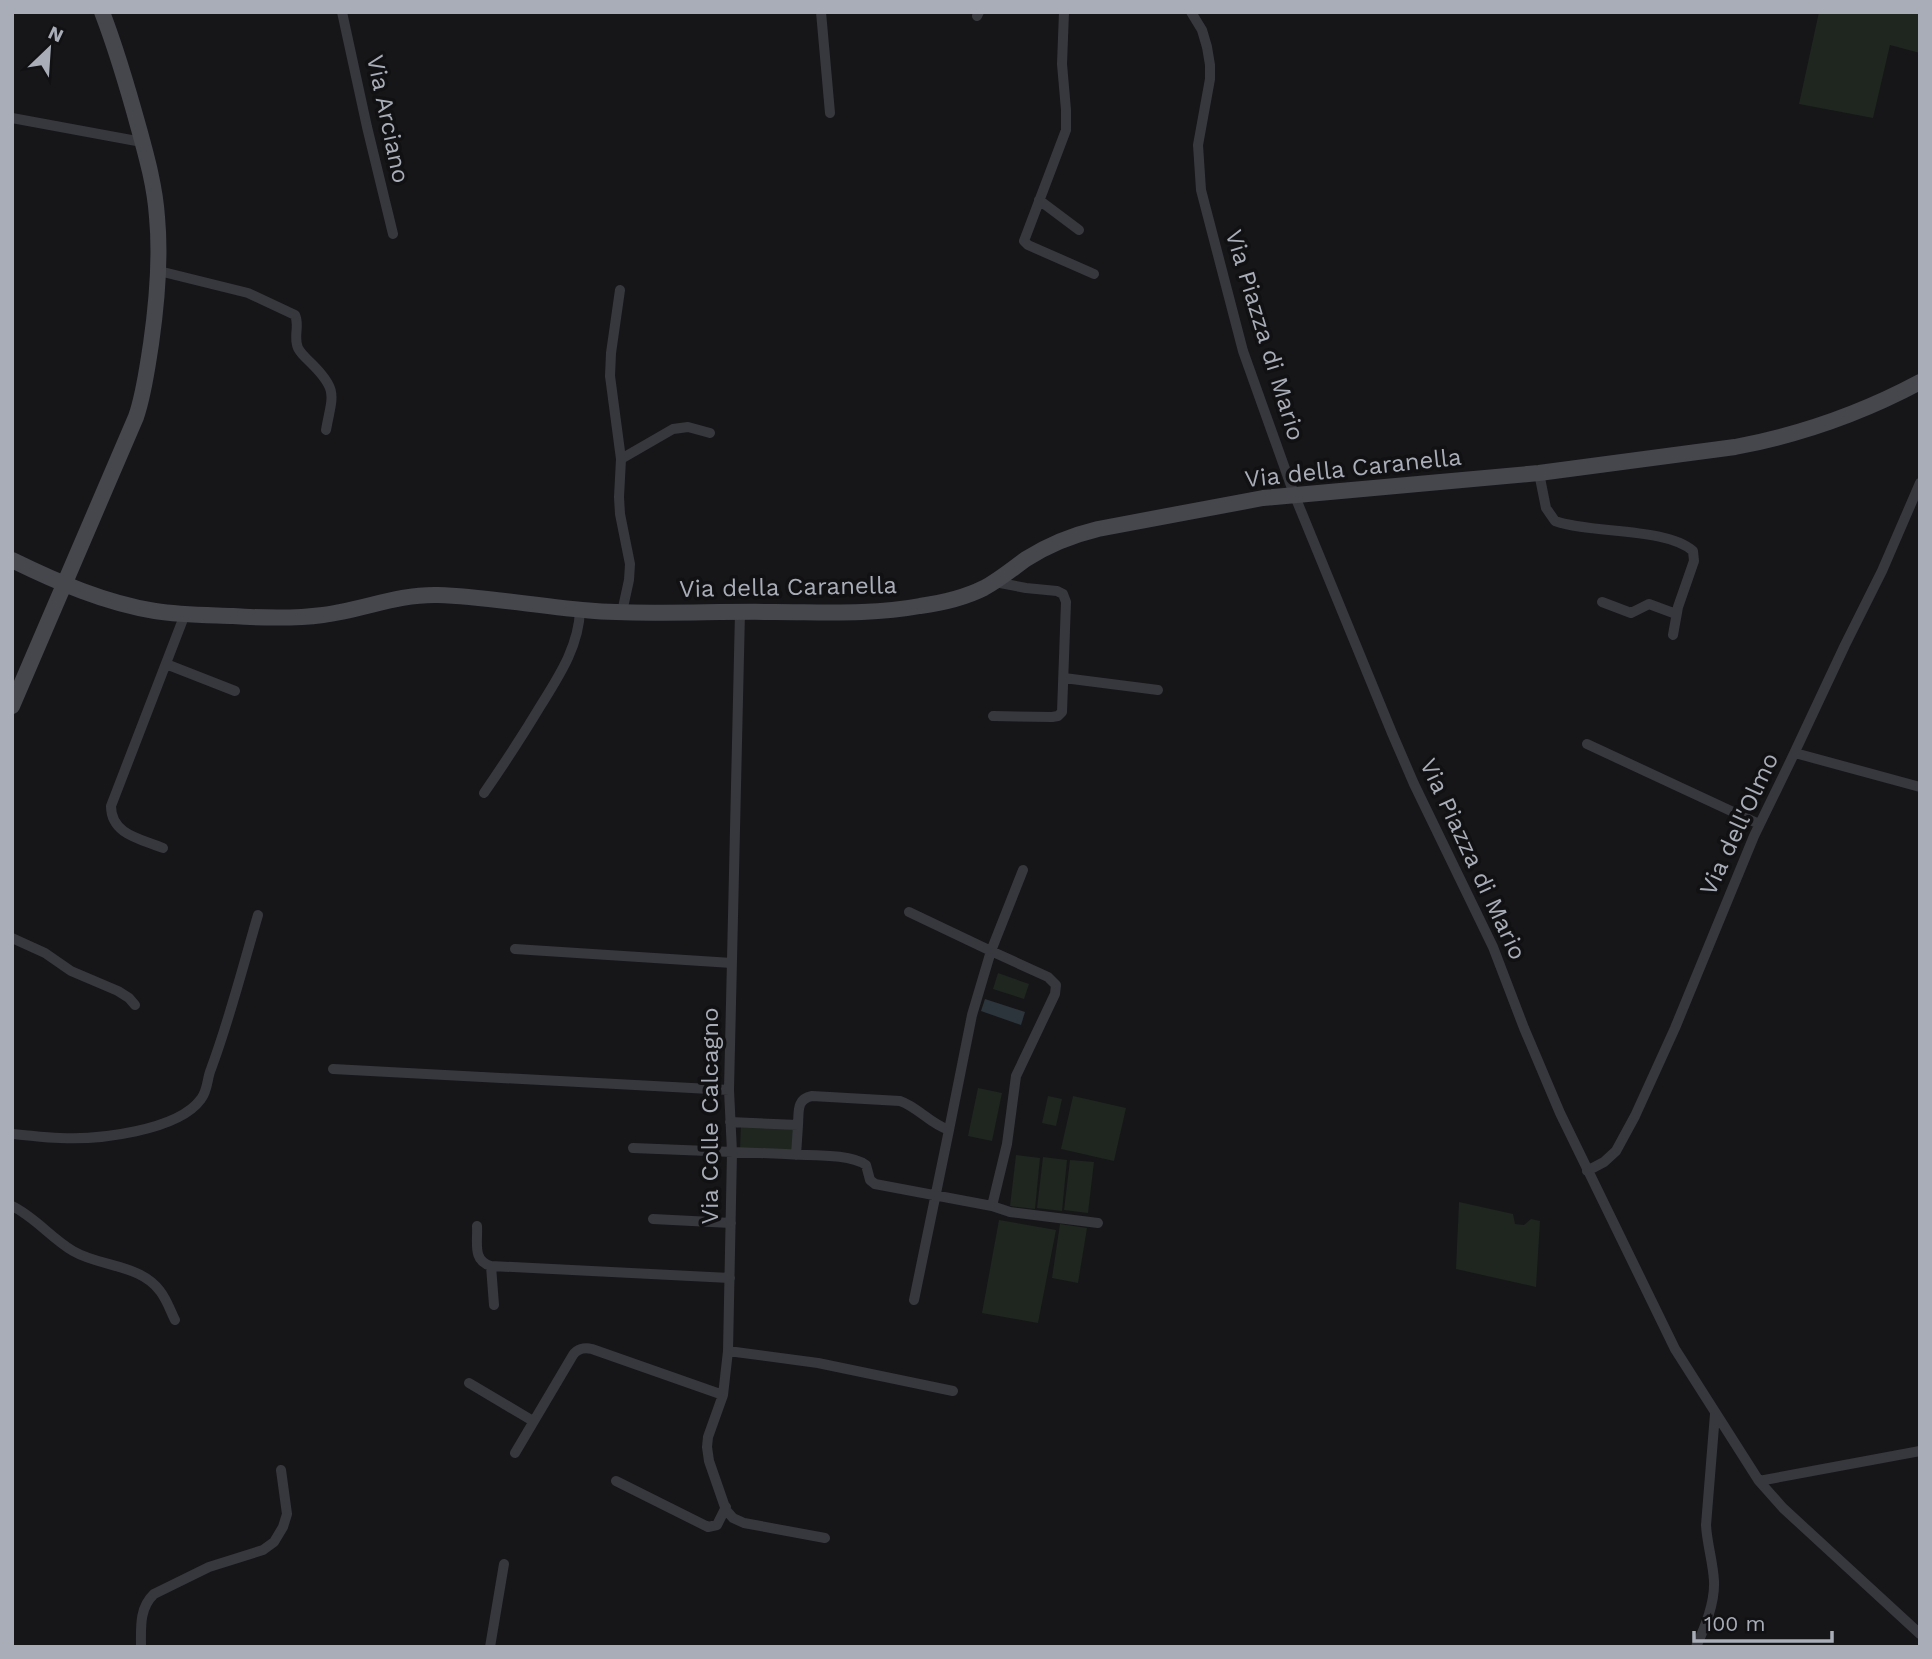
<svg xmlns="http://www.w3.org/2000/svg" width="1932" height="1659" font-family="'Work Sans',sans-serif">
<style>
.green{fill:#1e261f}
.water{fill:#2c353c}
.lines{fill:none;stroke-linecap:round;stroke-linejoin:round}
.street{stroke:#37383d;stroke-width:10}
.secondary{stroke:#45474d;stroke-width:16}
.labels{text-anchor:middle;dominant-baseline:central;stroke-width:7;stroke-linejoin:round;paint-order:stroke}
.street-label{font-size:24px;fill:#a8adb8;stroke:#111113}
</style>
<rect width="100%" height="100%" fill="#161618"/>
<!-- green -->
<path class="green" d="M 1819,12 L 1920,12 L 1920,53 L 1890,45 L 1873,118 L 1799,104 Z
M 998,973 L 1029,984 L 1024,999 L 993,989 Z
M 978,1088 L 1002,1093 L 992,1141 L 968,1136 Z
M 1048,1096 L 1062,1099 L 1056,1126 L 1042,1123 Z
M 1073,1096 L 1126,1108 L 1114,1161 L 1061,1149 Z
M 741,1125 L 796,1128 L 794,1152 L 740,1150 Z
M 1016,1155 L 1040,1158 L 1035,1209 L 1010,1206 Z
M 1043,1157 L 1067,1160 L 1062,1211 L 1037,1208 Z
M 1070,1160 L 1094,1162 L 1088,1213 L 1064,1210 Z
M 1459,1202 L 1513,1214 L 1515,1224 L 1524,1225 L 1531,1219 L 1540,1221 L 1536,1287 L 1456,1269 Z
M 999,1220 L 1056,1230 L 1038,1323 L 982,1313 Z
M 1060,1224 L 1087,1228 L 1078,1283 L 1052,1278 Z"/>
<!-- water -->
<path class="water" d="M 985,999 L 1025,1012 L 1021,1025 L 981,1011 Z"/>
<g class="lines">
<!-- street -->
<path class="street" d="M 342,12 L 367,127 L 393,234
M 821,12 L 830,113
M 1064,12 L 1062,64 L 1066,110 L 1066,130 L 1024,241 L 1028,245 L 1094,274
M 1191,12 L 1202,30 L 1207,47 L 1210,65 L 1210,79 L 1198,145 L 1201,190 L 1243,351 L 1294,494 L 1392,733 L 1414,784 L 1493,947 L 1524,1028 L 1560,1113 L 1675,1349 L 1759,1481 L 1783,1508 L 1920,1634
M 977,16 L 979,12
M 12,118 L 142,142
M 1039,200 L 1079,230
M 159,271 L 248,293 L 295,315 C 300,325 293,337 298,348 C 301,354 307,359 312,364 C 339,391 332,396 326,430
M 620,290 L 611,353 L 610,376 L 621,459 L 619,497 L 620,514 L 630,564 L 629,580 L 622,612
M 621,459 L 673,429 L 688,427 L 710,433
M 1539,473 L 1546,508 L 1555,521 C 1590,534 1666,527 1693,551 L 1694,561 L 1678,607 L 1673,635
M 1602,602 L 1631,613 L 1649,604 L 1676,614
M 740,612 L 729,1090 L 732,1152 L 728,1351 L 723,1395 L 708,1437 L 707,1447 L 709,1461 L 726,1510 L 733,1518 L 744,1523 L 825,1538
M 166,664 L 235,691
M 1064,678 L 1158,690
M 993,716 L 1052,717 L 1058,716 L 1062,712 L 1066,602 L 1063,594 L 1057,591 L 1026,588 L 995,582
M 1587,744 L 1759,824
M 1795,753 L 1920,787
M 484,793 C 504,764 523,735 541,705 C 559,676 579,646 580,610
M 163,848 C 142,839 111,835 111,806 L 185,614
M 909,912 L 991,951 L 1023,870
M 12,938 L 45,953 L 71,971 L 118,991 L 129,998 L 135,1005
M 515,949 L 732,963
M 333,1069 L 729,1090
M 12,1134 C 28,1135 44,1138 60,1138 C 97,1140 178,1131 201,1099 C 208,1090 207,1078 211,1069 C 230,1018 243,966 258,915
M 633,1148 C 684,1150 735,1152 786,1154 C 808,1156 849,1153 866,1165 L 870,1180 L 875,1184 L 992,1206 L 1007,1144 L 1016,1076 L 1055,994 L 1056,985 L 1048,977 L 991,951 L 972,1015 L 949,1130 C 930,1124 918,1107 900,1101 L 812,1096 C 796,1099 799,1112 798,1125 L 730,1122
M 796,1155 L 798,1125
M 1587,1171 L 1604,1162 L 1616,1151 L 1635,1116 L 1675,1028 L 1754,836 L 1791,760 L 1845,645 L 1882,571 L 1920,483
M 12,1206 C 35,1217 51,1238 73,1251 C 100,1267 140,1264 160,1291 C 167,1300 170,1310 175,1320
M 992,1206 L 1010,1212 L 1098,1223
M 653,1219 L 731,1223
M 477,1226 C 478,1242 472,1261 491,1266 L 494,1305
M 491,1266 L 730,1278
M 914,1300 L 949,1130
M 728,1351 L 818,1363 L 953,1391
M 469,1383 L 533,1421
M 515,1453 L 573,1355 C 577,1349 584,1347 592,1349 L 723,1395
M 616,1481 L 708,1527 L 717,1525 L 726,1507
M 1759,1481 L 1920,1451
M 141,1647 C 141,1628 139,1608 154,1594 L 209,1567 L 263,1550 L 274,1542 L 283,1527 L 287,1514 L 281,1470
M 490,1647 L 504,1564
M 1696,1647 C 1705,1627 1715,1603 1714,1581 C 1713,1562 1707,1544 1706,1525 L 1715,1414"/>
<!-- secondary -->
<path class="secondary" d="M 12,560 C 57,582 105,603 155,611 C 180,615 207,615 233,616 C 263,618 293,619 323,615 C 363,610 397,594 438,595 C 491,597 542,607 595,611 C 654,615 715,611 774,612 C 823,612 872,615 920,606 C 942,603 964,598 984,588 C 999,580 1012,569 1026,559 C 1048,545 1073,535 1098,529 L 1263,498 L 1539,473 L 1735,447 C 1799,435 1862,413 1920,382
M 12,706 L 136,417 C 144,394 147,369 151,344 C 157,302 161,260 157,217 C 155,187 147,158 139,129 C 128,89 117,51 102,12"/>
</g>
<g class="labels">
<!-- street labels -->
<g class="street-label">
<text transform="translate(388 119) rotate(78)">Via Arciano</text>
<text transform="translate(1265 335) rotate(73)">Via Piazza di Mario</text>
<text transform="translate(1353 468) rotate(-6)">Via della Caranella</text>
<text transform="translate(788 587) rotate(-1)">Via della Caranella</text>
<text transform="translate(1739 824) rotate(-65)">Via dell'Olmo</text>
<text transform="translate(1473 859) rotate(65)">Via Piazza di Mario</text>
<text transform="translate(710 1116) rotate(-90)">Via Colle Calcagno</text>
</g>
</g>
<!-- border -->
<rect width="1932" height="1659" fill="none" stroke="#a8adb8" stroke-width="28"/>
<!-- north arrow -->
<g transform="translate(49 49) rotate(25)" stroke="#111113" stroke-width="5" paint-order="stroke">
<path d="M0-5L12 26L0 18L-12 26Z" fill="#a8adb8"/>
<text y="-10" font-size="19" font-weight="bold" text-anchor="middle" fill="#a8adb8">N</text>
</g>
<!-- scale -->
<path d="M1694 1631v10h138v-10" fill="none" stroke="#a8adb8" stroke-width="3.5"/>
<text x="1704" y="1631" font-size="21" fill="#a8adb8" stroke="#111113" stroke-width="5" paint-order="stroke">100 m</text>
</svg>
